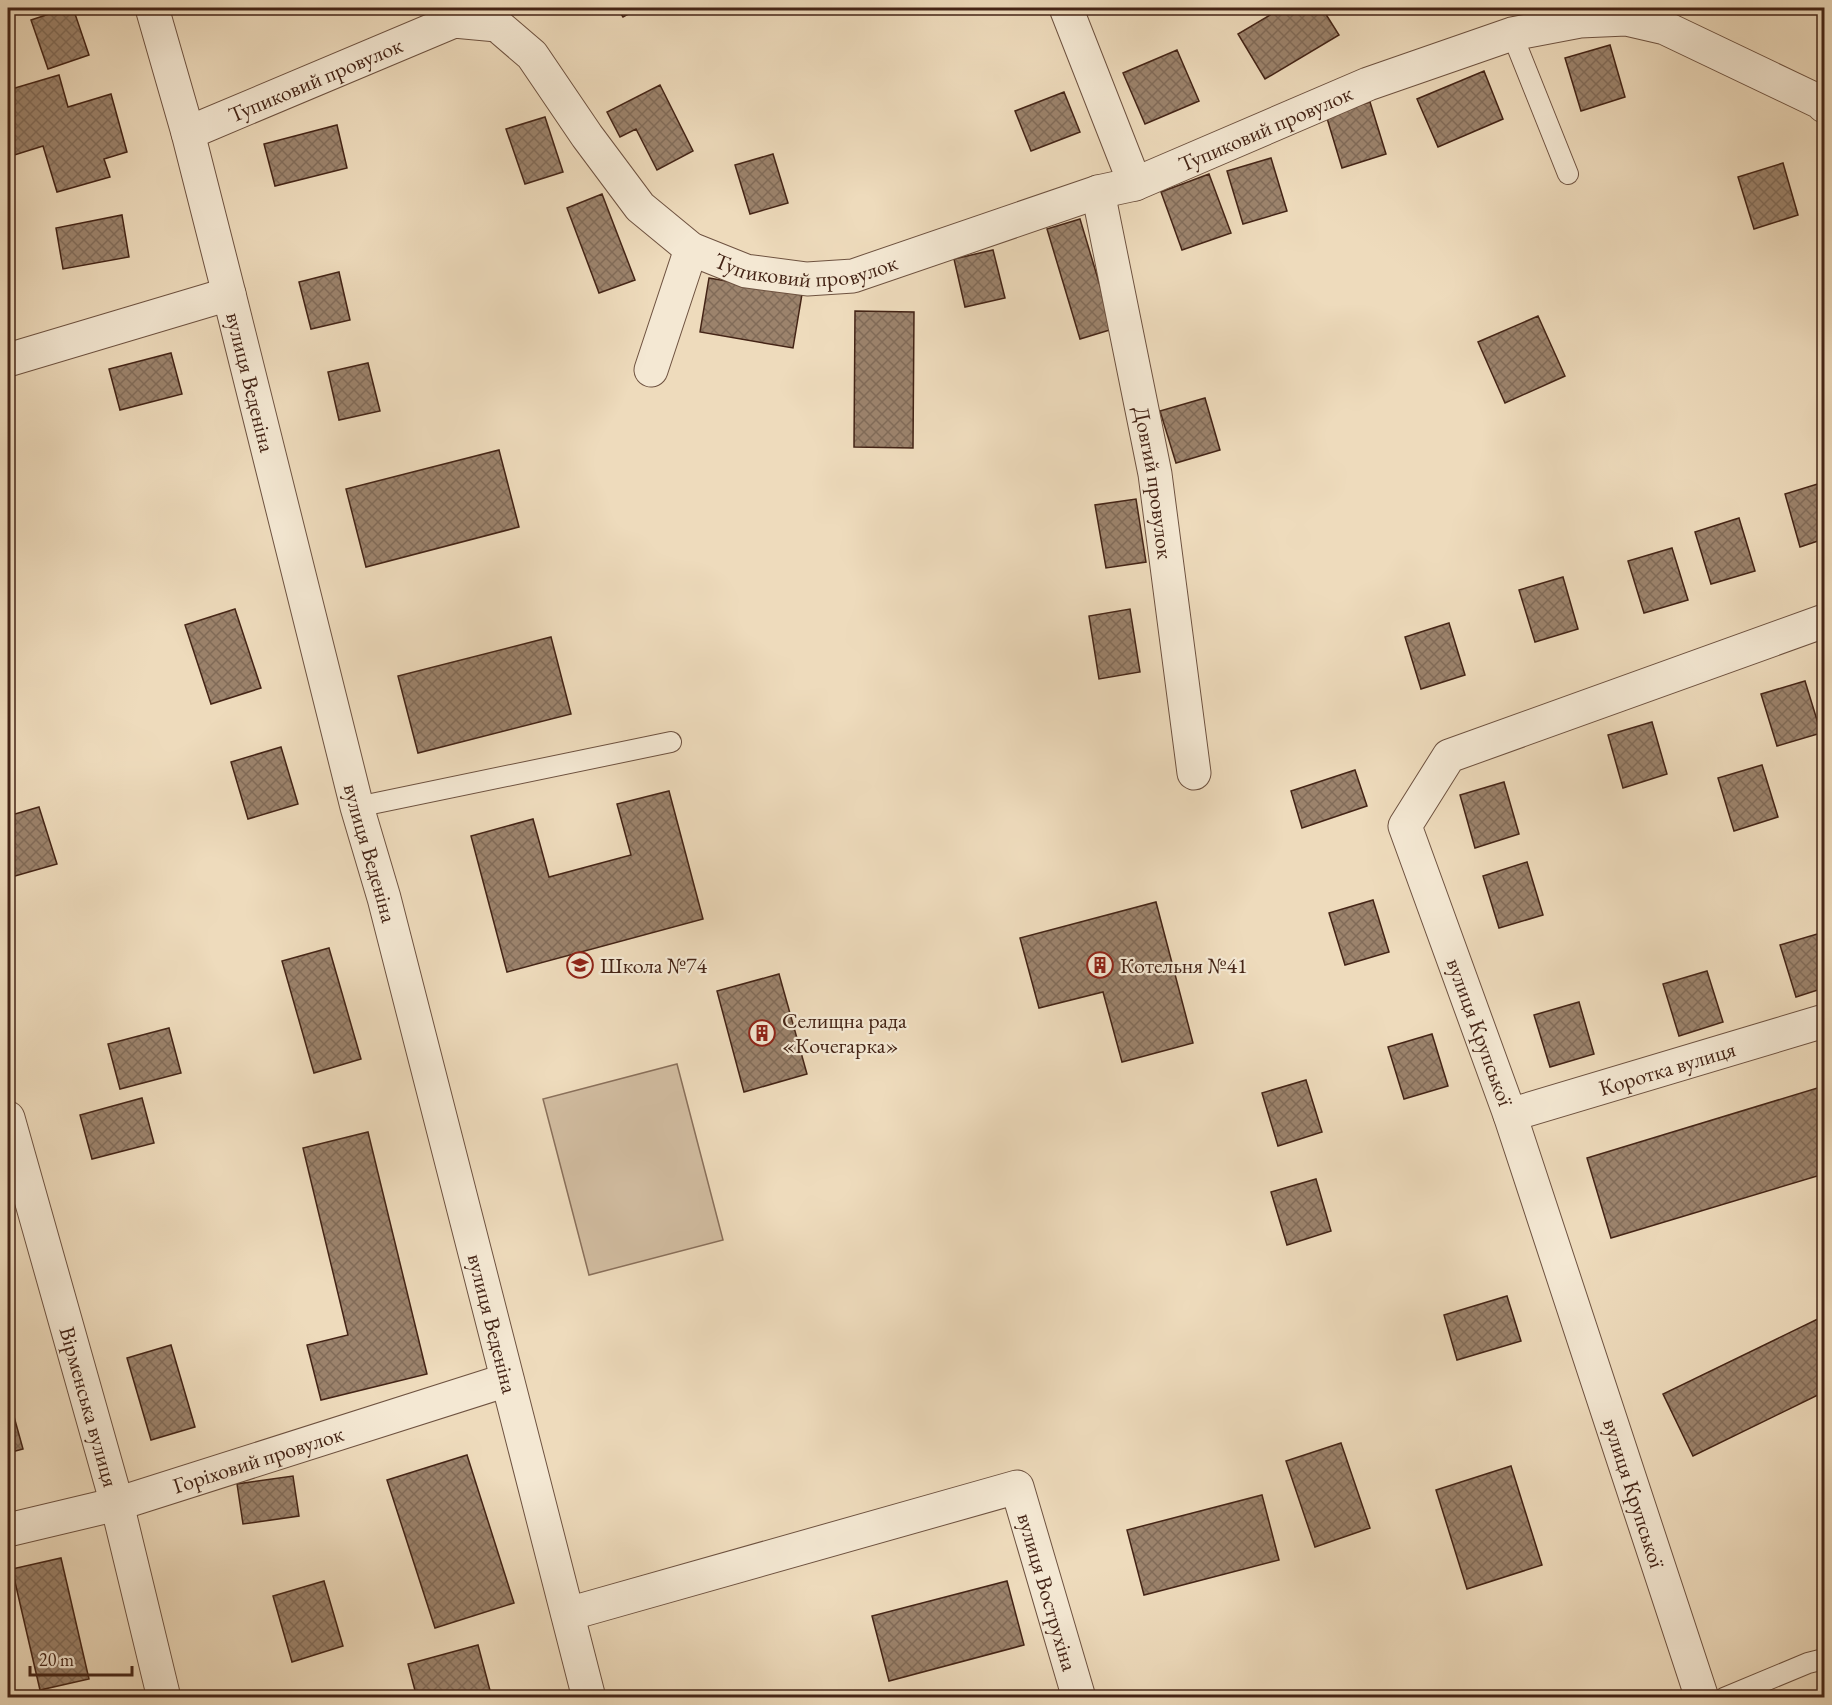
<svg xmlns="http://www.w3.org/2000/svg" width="1832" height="1705" font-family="'EB Garamond',serif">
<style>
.grass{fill:#d1bca0;stroke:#8a705b;stroke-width:1.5}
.building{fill:url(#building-cross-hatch);stroke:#442416;stroke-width:1.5}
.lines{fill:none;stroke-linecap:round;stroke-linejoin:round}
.service-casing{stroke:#6e5240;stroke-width:22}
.minor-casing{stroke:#6e5240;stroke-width:35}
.tertiary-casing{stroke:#6e5240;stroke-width:35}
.service{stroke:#f4e8d3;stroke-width:20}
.minor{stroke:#f4e8d3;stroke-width:33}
.tertiary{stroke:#f4e8d3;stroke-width:33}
.labels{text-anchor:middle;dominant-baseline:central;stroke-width:4.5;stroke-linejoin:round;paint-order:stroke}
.street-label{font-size:22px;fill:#442416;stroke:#f4e8d3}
.poi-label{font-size:22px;fill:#442416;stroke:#f4e8d3;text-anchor:start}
</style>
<defs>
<pattern id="building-cross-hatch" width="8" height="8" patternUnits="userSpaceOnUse" patternTransform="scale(1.5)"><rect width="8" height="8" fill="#9c836c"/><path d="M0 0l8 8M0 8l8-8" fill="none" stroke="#816b58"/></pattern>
</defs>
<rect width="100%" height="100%" fill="#eedbbc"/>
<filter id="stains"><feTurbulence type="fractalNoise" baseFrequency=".00333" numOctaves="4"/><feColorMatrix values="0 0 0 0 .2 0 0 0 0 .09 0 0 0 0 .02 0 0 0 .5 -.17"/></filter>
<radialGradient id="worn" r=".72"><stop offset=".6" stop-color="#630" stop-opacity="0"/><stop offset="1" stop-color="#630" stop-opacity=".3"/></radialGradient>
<!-- grass -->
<path class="grass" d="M 677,1064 L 723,1240 L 589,1275 L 543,1099 Z"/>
<!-- building -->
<path class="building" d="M 67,8 L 73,8 L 89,55 L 48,69 L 31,20 Z
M 617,8 L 639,8 L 623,17 Z
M 1279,8 L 1322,8 L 1339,35 L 1265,79 L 1238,34 L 1280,9 Z
M 1610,45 L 1625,97 L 1581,111 L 1565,58 Z
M 1177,50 L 1199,101 L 1145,124 L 1123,73 Z
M 1484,71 L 1503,119 L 1438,147 L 1417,99 Z
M 59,75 L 68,107 L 111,94 L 127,152 L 104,159 L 110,177 L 57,192 L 43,146 L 8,157 L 8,120 L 10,119 L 8,112 L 8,90 Z
M 660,85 L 693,151 L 657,170 L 636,129 L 620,137 L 607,112 Z
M 1064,92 L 1080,132 L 1031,151 L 1015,111 Z
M 1370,102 L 1386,154 L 1342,168 L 1326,115 Z
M 545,117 L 563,172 L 525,184 L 506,129 Z
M 337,125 L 347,168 L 275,186 L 264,144 Z
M 773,154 L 788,203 L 750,214 L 735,165 Z
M 1271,158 L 1287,211 L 1243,224 L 1227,171 Z
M 1783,163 L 1798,215 L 1754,229 L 1738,177 Z
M 1209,174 L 1231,233 L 1182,250 L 1161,192 Z
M 602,194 L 635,280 L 599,293 L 567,208 Z
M 1824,213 L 1824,235 L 1819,215 Z
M 122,215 L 129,257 L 63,269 L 56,228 Z
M 1080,219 L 1113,329 L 1080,339 L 1047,229 Z
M 993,250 L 1005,298 L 965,307 L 954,259 Z
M 339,272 L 350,320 L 311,329 L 299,282 Z
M 709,278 L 802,294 L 793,348 L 700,332 Z
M 855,311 L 914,312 L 913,448 L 854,447 Z
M 1538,316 L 1565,376 L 1505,403 L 1478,342 Z
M 171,353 L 182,394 L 120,410 L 109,369 Z
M 368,363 L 380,411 L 339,420 L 328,372 Z
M 1205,398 L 1220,450 L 1176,463 L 1160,411 Z
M 499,450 L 519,527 L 366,567 L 346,489 Z
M 1824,482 L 1824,539 L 1800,547 L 1785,494 Z
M 1136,499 L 1146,562 L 1106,568 L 1095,505 Z
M 1739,518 L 1755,571 L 1711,584 L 1695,532 Z
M 1672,548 L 1688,600 L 1644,613 L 1628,561 Z
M 1563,577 L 1578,629 L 1535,642 L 1519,590 Z
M 235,609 L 261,688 L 211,704 L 185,625 Z
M 1130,609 L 1140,672 L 1099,679 L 1089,616 Z
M 1449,623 L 1465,675 L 1421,689 L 1405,637 Z
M 551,637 L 571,714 L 418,753 L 398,676 Z
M 1805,681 L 1821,733 L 1777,746 L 1761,694 Z
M 1652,722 L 1667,774 L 1623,788 L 1608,735 Z
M 281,747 L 298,804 L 248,819 L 231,762 Z
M 1762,765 L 1778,817 L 1734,831 L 1718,778 Z
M 1355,770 L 1367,806 L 1302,828 L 1291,791 Z
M 1504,782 L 1519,834 L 1475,848 L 1460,795 Z
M 669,791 L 703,919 L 507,972 L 471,836 L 533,819 L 549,877 L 631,855 L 617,804 Z
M 39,807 L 57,864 L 8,878 L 8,816 Z
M 1527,862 L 1543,915 L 1499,928 L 1483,876 Z
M 1373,900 L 1389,952 L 1345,965 L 1329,913 Z
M 1156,902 L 1193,1043 L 1122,1062 L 1103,992 L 1039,1008 L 1020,938 Z
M 1824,932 L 1824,988 L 1796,997 L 1780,945 Z
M 329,948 L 361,1059 L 314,1073 L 282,961 Z
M 1707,971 L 1723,1022 L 1679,1036 L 1663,984 Z
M 779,974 L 807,1074 L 744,1092 L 717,991 Z
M 1579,1002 L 1594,1054 L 1550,1067 L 1534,1015 Z
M 169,1028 L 181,1073 L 120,1089 L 108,1044 Z
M 1432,1034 L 1448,1086 L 1404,1099 L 1388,1047 Z
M 1306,1080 L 1322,1132 L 1278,1146 L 1262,1093 Z
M 1824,1086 L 1824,1174 L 1611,1238 L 1587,1158 Z
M 142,1098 L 154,1143 L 92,1159 L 80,1115 Z
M 368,1132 L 427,1374 L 321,1400 L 307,1345 L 348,1335 L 303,1148 Z
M 1316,1179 L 1331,1231 L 1287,1245 L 1271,1192 Z
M 1507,1296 L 1521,1341 L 1457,1360 L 1444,1315 Z
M 1824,1316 L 1824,1392 L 1693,1456 L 1663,1394 Z
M 171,1345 L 195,1427 L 151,1440 L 127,1358 Z
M 8,1395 L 23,1449 L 8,1453 Z
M 1341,1443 L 1370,1528 L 1315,1547 L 1286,1461 Z
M 467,1455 L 514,1603 L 435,1628 L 387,1480 Z
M 1511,1466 L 1542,1565 L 1467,1589 L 1436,1490 Z
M 293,1476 L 299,1516 L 243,1524 L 237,1484 Z
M 1262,1495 L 1279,1560 L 1144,1595 L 1127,1530 Z
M 61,1558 L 89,1679 L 40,1690 L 12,1569 Z
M 324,1581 L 343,1646 L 292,1662 L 273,1596 Z
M 1007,1581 L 1024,1645 L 889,1681 L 872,1616 Z
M 478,1645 L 492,1698 L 417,1698 L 408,1664 Z"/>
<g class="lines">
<!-- service casing -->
<g class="service-casing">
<path id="service" d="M 1512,34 L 1568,174
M 357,807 L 671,742
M 1724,1698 L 1808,1663 L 1824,1659"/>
</g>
<!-- minor casing -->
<g class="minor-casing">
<g id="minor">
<path d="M 1066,8 L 1135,184"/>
<path id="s1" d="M 188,133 L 454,21 L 497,25 L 532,55 L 587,136 L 640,207 L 691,249 L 746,271 L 807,279 L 853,276 L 1098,192 L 1135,184 L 1368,84 L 1512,34 L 1580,21 L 1626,19 L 1665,28 L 1820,102 L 1824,106"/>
<path id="s2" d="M 1098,192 L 1155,474 L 1194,773"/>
<path d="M 8,360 L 229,294"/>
<path d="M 651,370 L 691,249"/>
<path id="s3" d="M 1510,1115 L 1824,1021"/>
<path id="s4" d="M 8,1118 L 117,1504 L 164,1698"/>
<path id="s5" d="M 8,1530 L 117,1504 L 507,1380"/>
<path id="s6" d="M 568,1614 L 1017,1487 L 1079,1698"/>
<path d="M 1702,1698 L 1510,1115 L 1405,826 L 1449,756 L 1824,621"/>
</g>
</g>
<!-- tertiary casing -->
<g class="tertiary-casing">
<g id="tertiary">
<path id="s7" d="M 152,8 L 188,133 L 229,294 L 357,807 L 384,898 L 589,1698"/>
</g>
</g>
<!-- service -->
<use href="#service" class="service"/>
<!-- minor -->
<use href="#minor" class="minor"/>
<!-- tertiary -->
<use href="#tertiary" class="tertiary"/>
</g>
<!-- icons -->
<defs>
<g id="school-ring" transform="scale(1.35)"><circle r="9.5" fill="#f4e8d3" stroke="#8f2418" stroke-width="1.5"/><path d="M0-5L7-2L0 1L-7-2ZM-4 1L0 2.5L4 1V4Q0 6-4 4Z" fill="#8f2418"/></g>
<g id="building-ring" transform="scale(1.35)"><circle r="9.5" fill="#f4e8d3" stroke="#8f2418" stroke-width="1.5"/><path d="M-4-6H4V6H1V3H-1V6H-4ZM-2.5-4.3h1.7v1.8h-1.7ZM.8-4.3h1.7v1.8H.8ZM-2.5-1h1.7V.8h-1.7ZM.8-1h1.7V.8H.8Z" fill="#8f2418"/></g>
</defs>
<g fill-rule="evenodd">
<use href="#school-ring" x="580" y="965"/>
<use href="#building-ring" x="1100" y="965"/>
<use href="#building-ring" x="762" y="1033"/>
</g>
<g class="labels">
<!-- street labels -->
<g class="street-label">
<text stroke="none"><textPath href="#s1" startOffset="138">Тупиковий провулок</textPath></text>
<text stroke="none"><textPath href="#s1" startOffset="1236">Тупиковий провулок</textPath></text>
<text stroke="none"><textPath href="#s1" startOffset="750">Тупиковий провулок</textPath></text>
<text stroke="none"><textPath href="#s7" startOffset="387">вулиця Веденіна</textPath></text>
<text stroke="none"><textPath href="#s2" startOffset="296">Довгий провулок</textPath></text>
<text stroke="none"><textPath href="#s7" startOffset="873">вулиця Веденіна</textPath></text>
<text transform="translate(1480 1032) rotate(70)">вулиця Крупської</text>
<text stroke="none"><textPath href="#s3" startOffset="164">Коротка вулиця</textPath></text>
<text stroke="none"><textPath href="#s7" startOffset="1359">вулиця Веденіна</textPath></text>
<text stroke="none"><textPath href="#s4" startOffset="300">Вірменська вулиця</textPath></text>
<text stroke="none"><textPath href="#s5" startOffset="260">Горіховий провулок</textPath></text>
<text transform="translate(1634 1493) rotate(72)">вулиця Крупської</text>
<text stroke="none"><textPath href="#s6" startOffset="576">вулиця Вострухіна</textPath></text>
</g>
<!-- poi labels -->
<g class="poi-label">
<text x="600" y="965">Школа №74</text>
<text x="1120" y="965">Котельня №41</text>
<text x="782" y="1020">Селищна рада<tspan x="782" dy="25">«Кочегарка»</tspan></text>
</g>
</g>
<!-- margin -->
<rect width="1832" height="1705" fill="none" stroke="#eedbbc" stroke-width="30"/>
<rect x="9" y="9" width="1814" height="1687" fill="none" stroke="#442416" stroke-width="3"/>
<rect x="15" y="15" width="1802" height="1675" fill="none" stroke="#442416" stroke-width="1.5"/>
<!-- scale -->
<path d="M30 1666v9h102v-9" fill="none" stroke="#442416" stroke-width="3"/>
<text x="39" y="1666" font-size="18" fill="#442416" stroke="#f4e8d3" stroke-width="4.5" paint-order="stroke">20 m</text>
<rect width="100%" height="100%" filter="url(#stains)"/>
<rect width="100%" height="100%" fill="url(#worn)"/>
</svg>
